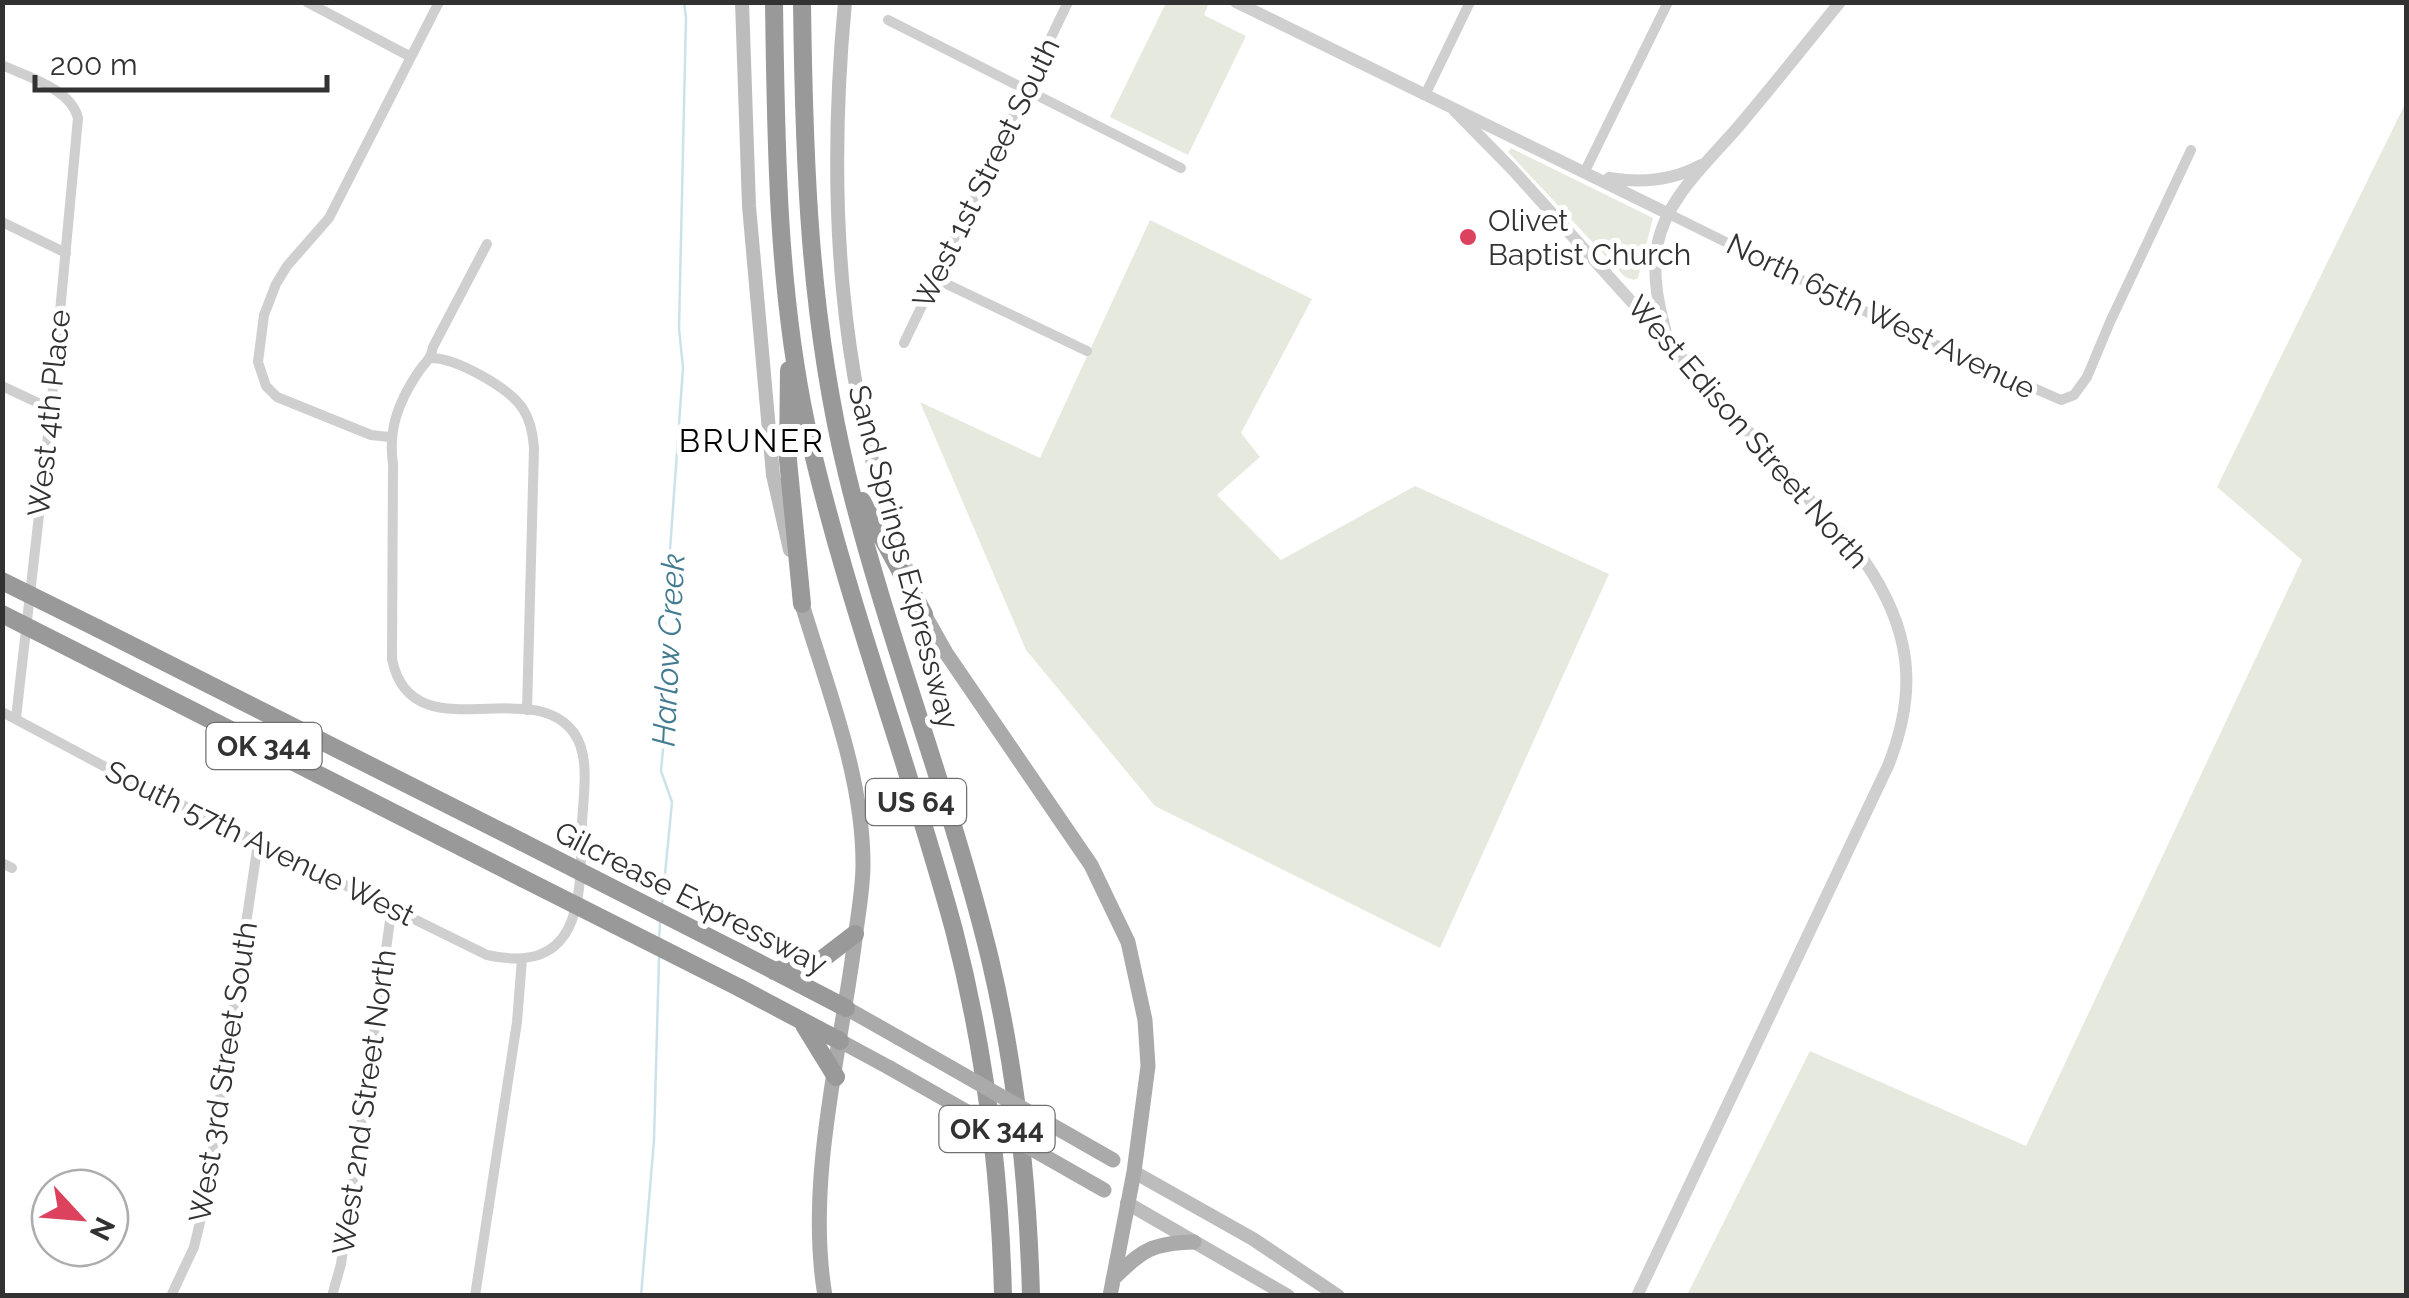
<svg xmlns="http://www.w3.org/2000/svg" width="2409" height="1298" font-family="Raleway,sans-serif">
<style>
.green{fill:#e6eade}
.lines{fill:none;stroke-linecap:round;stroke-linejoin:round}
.stream{stroke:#cce2ea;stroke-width:2.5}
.minor{stroke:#cfcfcf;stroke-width:10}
.tertiary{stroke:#cfcfcf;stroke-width:12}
.secondary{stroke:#bcbcbc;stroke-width:14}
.primary{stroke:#aaa;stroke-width:15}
.motorway{stroke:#999;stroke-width:18}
.primary-bridge{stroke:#aaa;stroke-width:15}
.motorway-bridge{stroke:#999;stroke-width:18}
.poi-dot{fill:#dc415e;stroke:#fff;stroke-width:4}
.labels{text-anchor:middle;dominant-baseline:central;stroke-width:10;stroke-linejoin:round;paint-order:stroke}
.shield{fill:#fff;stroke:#707070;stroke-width:2.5}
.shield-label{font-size:28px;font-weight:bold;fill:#323232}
.street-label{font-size:30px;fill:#323232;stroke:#fff}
.poi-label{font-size:30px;fill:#323232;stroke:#fff;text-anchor:start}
.neighbourhood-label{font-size:32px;letter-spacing:2.5px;fill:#000;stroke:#fff}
.water-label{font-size:32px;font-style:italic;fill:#437b90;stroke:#fff}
</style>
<rect width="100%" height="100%" fill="#fff"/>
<!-- green -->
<path class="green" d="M 1166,3 L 1208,5 L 1204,15 L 1246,36 L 1188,155 L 1110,117 Z
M 2406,102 L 2406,1295 L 1687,1295 L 1810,1051 L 2026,1146 L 2302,560 L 2217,487 Z
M 1511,148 L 1653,218 L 1638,278 L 1634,280 L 1625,277 L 1508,152 Z
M 1150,220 L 1312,299 L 1241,433 L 1260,457 L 1217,495 L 1281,560 L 1415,486 L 1609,574 L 1440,948 L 1155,806 L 1026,650 L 920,402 L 1040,458 Z"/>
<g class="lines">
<!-- stream -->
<path class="stream" d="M 662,905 L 672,802 L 661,771 L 667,706 L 665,620 L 683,368 L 679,328 L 686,18 L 684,2
M 659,940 L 660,923
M 641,1296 L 654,1140 L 659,958"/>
<!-- minor -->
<path class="minor" d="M 307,2 L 411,57
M 888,20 L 1181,168
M 2,65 C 28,77 71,89 78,118 L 51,409 L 16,718
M 1425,95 L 1470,2
M 1585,171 L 1668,2
M 1669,214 L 1905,331 L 2061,400 L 2074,395 L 2087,377 L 2110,322 L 2191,150
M 2,222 L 66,253
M 934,278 L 1087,351
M 904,343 L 1068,2
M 431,358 C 456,358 510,388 523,409 C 531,421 533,434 534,448 L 527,710
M 2,386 L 51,409
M 389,437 L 371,435 L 277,397 L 266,386 L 258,362 L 264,315 L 276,284 L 287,266 L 329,218 L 439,2
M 2,712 L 113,771 L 487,955 C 586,977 580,891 582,824 C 583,796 591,757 574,733 C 531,673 411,754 392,659 L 393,464 C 388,430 398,403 417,374 C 423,364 431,360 433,347 L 487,244
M 2,863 L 12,868
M 171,1296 L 194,1247 L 204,1206 L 258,843
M 332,1296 L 341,1264 L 392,907
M 475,1296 L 517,1022 L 522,959"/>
<!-- tertiary -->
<path class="tertiary" d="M 1236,2 L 1669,214
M 1454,110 L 1512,169 L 1863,559 C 1911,628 1919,689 1888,766 L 1637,1296
M 1609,178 C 1640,183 1672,181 1701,165
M 1667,337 C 1659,307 1652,278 1657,247 C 1665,199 1708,162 1738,127 C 1773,86 1806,44 1840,2"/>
<!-- secondary -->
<path class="secondary" d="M 742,2 L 749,206 L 773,475 L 790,550
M 845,2 C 827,193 837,387 906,567
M 1134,1172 L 1253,1239 L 1338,1296
M 1127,1203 L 1288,1296"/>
<!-- primary -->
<path class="primary" d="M 802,604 C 827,688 863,775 863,864 C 863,892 857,919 854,947 C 839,1058 806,1184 825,1296
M 924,614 L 946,653 L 1091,865 L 1128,942 L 1145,1020 L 1148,1066 L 1134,1172 L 1110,1296
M 846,1008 L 899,1038
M 840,1041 L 890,1068
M 1113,1279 C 1142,1250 1152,1243 1194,1242"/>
<!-- motorway -->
<path class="motorway" d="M 774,2 C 776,143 777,285 806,423 C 844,595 908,760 954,930 C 985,1050 1000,1172 1003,1296
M 802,2 C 804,164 809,317 847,474 C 887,638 950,795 990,959 C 1016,1069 1028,1182 1031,1296
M 789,370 L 788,460 L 802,604
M 862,501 L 924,614
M 97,628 L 522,842
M 93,660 L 522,878
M 738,952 L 846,1008
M 774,971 L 821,960 L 855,934
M 740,988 L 840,1041
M 804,1025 L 836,1077"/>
<!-- primary-bridge -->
<path class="primary-bridge" d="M 899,1038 L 1113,1160
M 890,1068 L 1104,1190"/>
<!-- motorway-bridge -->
<path class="motorway-bridge" d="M 2,581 L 97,628
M 2,614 L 93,660
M 522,842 L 738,952
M 522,878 L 740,988"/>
</g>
<!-- markers -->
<circle class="poi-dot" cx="1468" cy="237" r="10"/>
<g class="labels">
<!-- shield labels -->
<g class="shield">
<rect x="206.5" y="723" width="115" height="46" rx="8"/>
<rect x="866" y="779" width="100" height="46" rx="8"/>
<rect x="939.5" y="1106" width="115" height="46" rx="8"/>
</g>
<g class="shield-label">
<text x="264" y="746">OK 344</text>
<text x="916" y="802">US 64</text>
<text x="997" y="1129">OK 344</text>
</g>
<!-- street labels -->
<g class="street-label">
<text transform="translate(986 173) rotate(-64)">West 1st Street South</text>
<text transform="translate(1881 316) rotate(26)">North 65th West Avenue</text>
<text transform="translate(49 413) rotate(-84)">West 4th Place</text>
<text transform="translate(1748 432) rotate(49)">West Edison Street North</text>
<text transform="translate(904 557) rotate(75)">Sand Springs Expressway</text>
<text transform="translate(260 843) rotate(26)">South 57th Avenue West</text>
<text transform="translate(691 898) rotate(27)">Gilcrease Expressway</text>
<text transform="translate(223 1072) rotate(-81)">West 3rd Street South</text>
<text transform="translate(364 1102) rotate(-82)">West 2nd Street North</text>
</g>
<!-- poi labels -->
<g class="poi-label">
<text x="1488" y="220">Olivet<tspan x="1488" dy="34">Baptist Church</tspan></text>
</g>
<!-- neighbourhood labels -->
<g class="neighbourhood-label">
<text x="752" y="440">BRUNER</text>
</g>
<!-- water labels -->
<g class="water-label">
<text transform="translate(668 650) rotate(-87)">Harlow Creek</text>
</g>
</g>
<!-- border -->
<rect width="2409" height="1298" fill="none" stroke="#323232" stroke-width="10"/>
<!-- north arrow -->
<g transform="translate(80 1218) rotate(116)"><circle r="48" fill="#ffffff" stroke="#adadad" stroke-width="2.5"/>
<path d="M0-8L18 38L0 25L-18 38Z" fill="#dc415e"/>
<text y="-15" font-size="28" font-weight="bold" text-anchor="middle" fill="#323232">N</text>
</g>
<!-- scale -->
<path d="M35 75v15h292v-15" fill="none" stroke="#323232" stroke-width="5"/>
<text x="50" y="75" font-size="30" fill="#323232" stroke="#ffffff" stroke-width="8" paint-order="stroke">200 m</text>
</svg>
